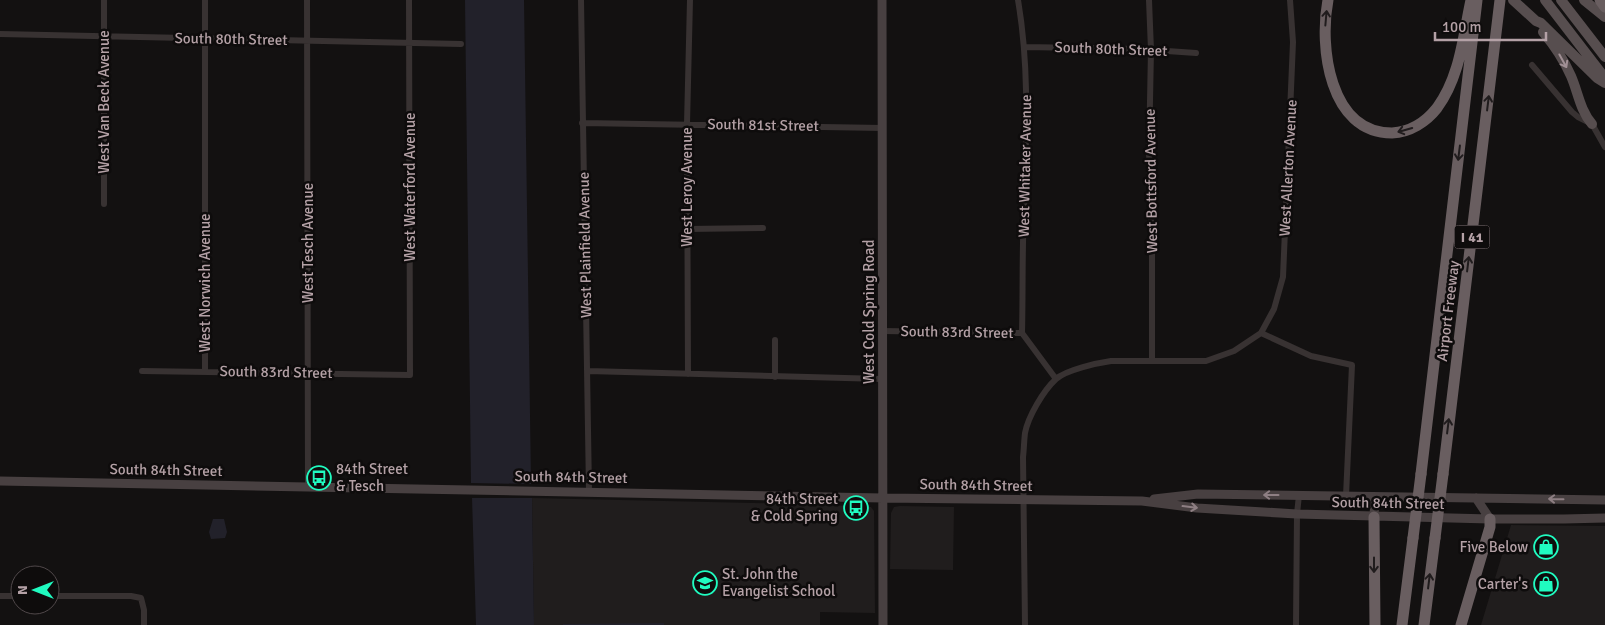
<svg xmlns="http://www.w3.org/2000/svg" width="1605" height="625" font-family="Signika,sans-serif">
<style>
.built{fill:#201d1d}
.green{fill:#22212a}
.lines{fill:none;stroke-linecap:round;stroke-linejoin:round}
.street{stroke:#383232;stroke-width:6}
.secondary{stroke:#484041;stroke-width:9}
.primary{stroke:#574e4f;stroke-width:10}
.highway{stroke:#695e60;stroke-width:11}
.highway-bridge{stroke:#695e60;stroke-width:11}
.oneway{stroke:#201c1d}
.oneway2{stroke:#a19095}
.oneway3{stroke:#8e7f83}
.labels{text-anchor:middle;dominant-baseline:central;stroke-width:5;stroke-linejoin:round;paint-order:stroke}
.shield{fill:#0e0c0c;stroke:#827478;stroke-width:1}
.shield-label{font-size:14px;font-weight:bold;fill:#b4a1a6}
.street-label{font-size:15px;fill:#b4a1a6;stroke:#0e0c0c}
.poi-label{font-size:15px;fill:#b4a1a6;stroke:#0e0c0c;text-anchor:end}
</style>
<rect width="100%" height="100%" fill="#131111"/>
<!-- built -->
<path class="built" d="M 532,498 L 803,504 L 871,507 L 874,511 L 875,613 L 820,612 L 820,625 L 534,625 Z
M 900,506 L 954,507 L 953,570 L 890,569 L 891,513 L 894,507 Z
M 1511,525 L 1605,526 L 1605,625 L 1481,625 Z"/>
<!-- green -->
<path class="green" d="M 465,0 L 524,0 L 531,484 L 471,483 Z
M 472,498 L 532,498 L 534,625 L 476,625 Z
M 213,519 L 224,519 L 227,532 L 225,538 L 211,539 L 209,532 Z
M 664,623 L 664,625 L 563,625 L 563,624 Z"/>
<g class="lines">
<!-- street -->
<path class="street" d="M 205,0 L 205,371
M 307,0 L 308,486
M 581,0 L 589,491
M 1018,0 C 1030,70 1026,139 1024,210 C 1022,251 1023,292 1022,333
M 1149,0 L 1151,50 L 1149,152 L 1152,247 L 1152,361
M 0,34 L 461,44
M 1025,47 L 1138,49 L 1196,53
M 1532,65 L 1572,112 L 1578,117 L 1592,124 L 1605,147
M 582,123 L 883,128
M 104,204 L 104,0
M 687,229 L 763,228
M 882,331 L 1022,333 L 1056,379
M 1261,333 L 1311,356 L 1352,365 L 1346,496
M 142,371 L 410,375 L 409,0
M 588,371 L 882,379
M 688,374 L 687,124 L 690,0
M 775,377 L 775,340
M 0,596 L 20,596
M 50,596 L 131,596 L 141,598 L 144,610 L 144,625
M 1025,625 L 1023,457 C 1024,449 1024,441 1025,433 C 1028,417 1043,391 1056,379 C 1066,370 1097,363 1111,361 L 1206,361 L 1234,351 L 1261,333 L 1274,309 L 1283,277 L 1293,42 L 1290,0
M 1296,625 L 1297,514 L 1299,495"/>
<!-- secondary -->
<path class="secondary" d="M 882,0 L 883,625
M 0,481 L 883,498 L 1142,501 L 1197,508 L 1297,514 L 1490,519 L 1564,519 L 1605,518
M 1476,498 L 1490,519
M 1154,499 L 1198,494 L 1605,500
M 1374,517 L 1375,497"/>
<!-- primary -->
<path class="primary" d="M 1513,0 L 1536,21 L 1541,23 L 1597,78 L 1605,83
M 1545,0 L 1605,78
M 1561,0 L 1605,57
M 1584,0 L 1605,17
M 1543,32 C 1554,45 1564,60 1571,76 C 1578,92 1580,110 1592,124"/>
<!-- highway -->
<path class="highway" d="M 1328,0 C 1319,46 1329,133 1392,133 C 1410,132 1426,122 1437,108 C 1460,77 1463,37 1471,0
M 1600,0 L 1605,7
M 1421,474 L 1477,0
M 1443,474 L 1500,0
M 1374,517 L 1375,625
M 1402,625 L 1413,538
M 1424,625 L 1435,538
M 1461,625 L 1490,527 L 1490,519"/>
<!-- highway-bridge -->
<path class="highway-bridge" d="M 1413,538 L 1421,474
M 1435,538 L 1443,474"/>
</g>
<!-- one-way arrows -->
<defs><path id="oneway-shaft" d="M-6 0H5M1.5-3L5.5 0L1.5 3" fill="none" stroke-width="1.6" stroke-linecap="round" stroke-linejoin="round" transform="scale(1.25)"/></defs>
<g class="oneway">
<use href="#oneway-shaft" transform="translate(1326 18) rotate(-85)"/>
<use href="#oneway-shaft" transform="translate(1488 103) rotate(-83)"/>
<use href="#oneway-shaft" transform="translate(1405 130) rotate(164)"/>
<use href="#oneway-shaft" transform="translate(1459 153) rotate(97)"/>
<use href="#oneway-shaft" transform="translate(1468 264) rotate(-83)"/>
<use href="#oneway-shaft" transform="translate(1448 426) rotate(-83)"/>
<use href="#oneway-shaft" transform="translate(1374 565) rotate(90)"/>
<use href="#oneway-shaft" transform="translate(1429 581) rotate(-83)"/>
</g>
<use class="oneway2" href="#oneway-shaft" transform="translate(1563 61) rotate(61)"/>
<g class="oneway3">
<use href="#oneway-shaft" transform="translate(1271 495) rotate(-180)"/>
<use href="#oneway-shaft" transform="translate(1556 499) rotate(-179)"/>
<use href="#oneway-shaft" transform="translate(1190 507) rotate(7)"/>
</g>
<!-- icons -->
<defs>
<g id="bus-ring" transform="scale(1.25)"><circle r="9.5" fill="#0e0c0c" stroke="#20fbc0" stroke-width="1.5"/><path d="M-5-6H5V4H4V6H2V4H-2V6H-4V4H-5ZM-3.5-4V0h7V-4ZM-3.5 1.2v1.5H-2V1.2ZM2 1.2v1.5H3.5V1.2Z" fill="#20fbc0"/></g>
<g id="shop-ring" transform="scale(1.25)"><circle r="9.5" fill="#0e0c0c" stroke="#20fbc0" stroke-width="1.5"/><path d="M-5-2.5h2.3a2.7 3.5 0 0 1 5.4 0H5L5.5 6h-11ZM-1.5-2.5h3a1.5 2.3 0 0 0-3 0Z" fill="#20fbc0"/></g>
<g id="school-ring" transform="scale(1.25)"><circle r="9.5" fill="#0e0c0c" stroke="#20fbc0" stroke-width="1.5"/><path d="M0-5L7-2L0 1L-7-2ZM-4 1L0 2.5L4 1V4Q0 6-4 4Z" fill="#20fbc0"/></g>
</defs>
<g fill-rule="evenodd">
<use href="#bus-ring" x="319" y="478"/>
<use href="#bus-ring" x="856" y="508"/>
<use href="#shop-ring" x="1546" y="547"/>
<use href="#school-ring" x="705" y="583"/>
<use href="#shop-ring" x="1546" y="584"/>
</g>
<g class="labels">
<!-- shield labels -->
<rect class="shield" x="1454.5" y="225.5" width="35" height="23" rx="4"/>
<g class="shield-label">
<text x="1472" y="237">I 41</text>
</g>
<!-- street labels -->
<g class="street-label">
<text transform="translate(231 39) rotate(1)">South 80th Street</text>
<text transform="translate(1111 49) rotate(2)">South 80th Street</text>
<text transform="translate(104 102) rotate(-90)">West Van Beck Avenue</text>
<text transform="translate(763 125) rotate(1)">South 81st Street</text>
<text transform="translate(1025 166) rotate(-89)">West Whitaker Avenue</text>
<text transform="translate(1288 168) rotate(-87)">West Allerton Avenue</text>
<text transform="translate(1151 181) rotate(-91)">West Bottsford Avenue</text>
<text transform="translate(410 187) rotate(-90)">West Waterford Avenue</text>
<text transform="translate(687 187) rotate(-90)">West Leroy Avenue</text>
<text transform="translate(308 243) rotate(-90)">West Tesch Avenue</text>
<text transform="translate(585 245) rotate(-91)">West Plainfield Avenue</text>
<text transform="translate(205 283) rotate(-90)">West Norwich Avenue</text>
<text transform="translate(1448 311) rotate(-83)">Airport Freeway</text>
<text transform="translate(869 312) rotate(-90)">West Cold Spring Road</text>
<text transform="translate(957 332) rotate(1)">South 83rd Street</text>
<text transform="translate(276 372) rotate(1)">South 83rd Street</text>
<text transform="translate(166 470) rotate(1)">South 84th Street</text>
<text transform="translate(571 477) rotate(1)">South 84th Street</text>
<text transform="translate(976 485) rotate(1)">South 84th Street</text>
<text transform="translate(1388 503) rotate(1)">South 84th Street</text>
</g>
<!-- poi labels -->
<g class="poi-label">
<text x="336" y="469" text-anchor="start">84th Street<tspan x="336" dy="17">&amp; Tesch</tspan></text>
<text x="838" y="499">84th Street<tspan x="838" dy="17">&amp; Cold Spring</tspan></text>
<text x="1528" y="547">Five Below</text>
<text x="722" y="574" text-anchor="start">St. John the<tspan x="722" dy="17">Evangelist School</tspan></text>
<text x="1528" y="584">Carter's</text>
</g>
</g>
<!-- north arrow -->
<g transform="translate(35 590) rotate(270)"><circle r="24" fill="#0e0c0c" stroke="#50484a"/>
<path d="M0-4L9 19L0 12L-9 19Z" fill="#20fbc0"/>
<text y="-8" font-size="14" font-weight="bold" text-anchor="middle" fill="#b4a1a6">N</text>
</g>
<!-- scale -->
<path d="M1435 32v8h111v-8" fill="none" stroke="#b4a1a6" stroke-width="2.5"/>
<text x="1442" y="32" font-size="15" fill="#b4a1a6" stroke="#0e0c0c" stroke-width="4" paint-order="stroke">100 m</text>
</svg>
